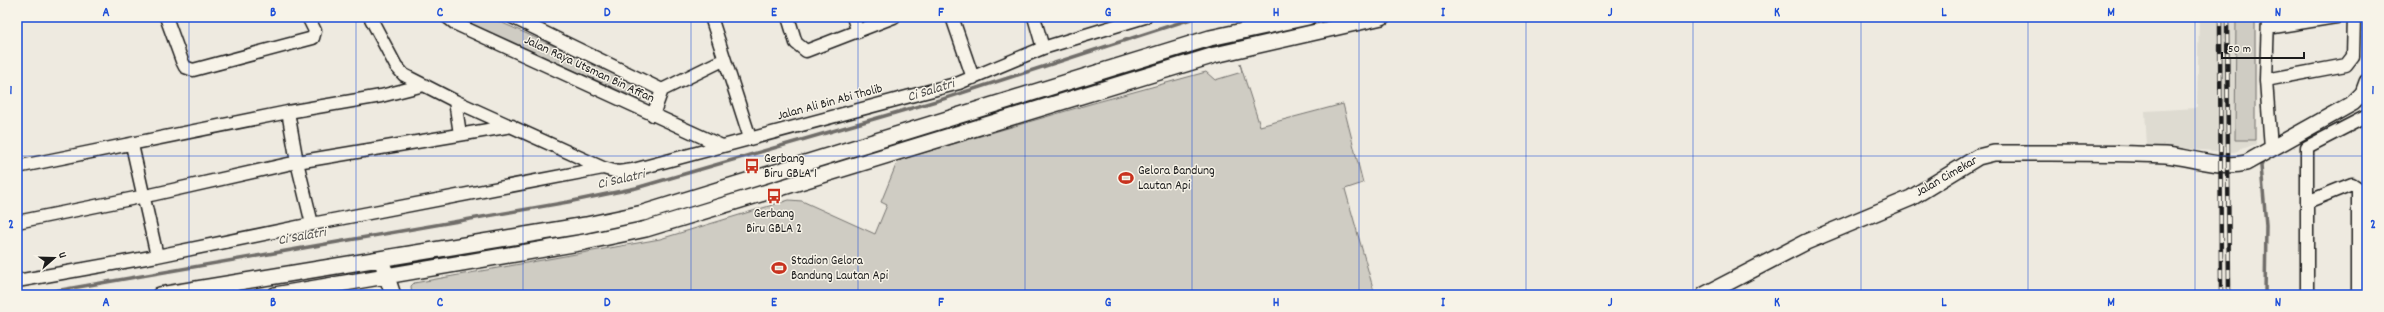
<svg xmlns="http://www.w3.org/2000/svg" width="2384" height="312" font-family="Dekko,sans-serif">
<style>
.built{fill:#dedbd1}
.green{fill:#cfccc3;stroke:#767470}
.lines{fill:none;stroke-linecap:round;stroke-linejoin:round}
.stream{stroke:#6f6d69;stroke-width:3.5}
.minor-casing{stroke:#1c1c1c;stroke-width:15}
.tertiary-casing{stroke:#1c1c1c;stroke-width:18}
.minor{stroke:#f7f3e8;stroke-width:12}
.tertiary{stroke:#f7f3e8;stroke-width:15}
.rail-casing{stroke:#1c1c1c;stroke-width:4.5}
.rail{stroke:#f7f3e8;stroke-width:3;stroke-dasharray:9;stroke-linecap:butt}
.grid{fill:none;stroke:#1d4ed8;stroke-width:1;stroke-opacity:0.55}
.labels{text-anchor:middle;dominant-baseline:central;stroke-width:3;stroke-linejoin:round;paint-order:stroke}
.street-label{font-size:13px;fill:#1c1c1c;stroke:#f7f3e8}
.poi-label{font-size:13px;fill:#1c1c1c;stroke:#f7f3e8;text-anchor:start}
.water-label{font-size:14px;font-style:italic;fill:#535250;stroke:#f7f3e8}
.neatline{fill:none;stroke:#1d4ed8;stroke-width:1.5}
.grid-label{font-size:13px;text-anchor:middle;font-weight:bold;fill:#1d4ed8}
</style>
<rect width="100%" height="100%" fill="#eeeae0"/>
<filter id="ink" filterUnits="userSpaceOnUse"><feTurbulence type="fractalNoise" baseFrequency=".025" numOctaves="2"/><feDisplacementMap in="SourceGraphic" scale="8" xChannelSelector="R" yChannelSelector="G"/><feConvolveMatrix kernelMatrix="1 2 1 2 8 2 1 2 1" color-interpolation-filters="sRGB"/></filter>
<g filter="url(#ink)">
<!-- built -->
<path class="built" d="M 2199,17 L 2256,17 L 2256,144 L 2234,152 L 2147,147 L 2145,111 L 2197,108 Z"/>
<!-- green -->
<path class="green" d="M 461,17 L 489,17 L 646,87 L 641,100 L 460,20 Z
M 2236,17 L 2255,17 L 2255,140 L 2235,140 Z
M 1240,64 L 1260,126 L 1343,104 L 1363,183 L 1345,189 L 1375,295 L 412,295 L 411,286 L 414,283 L 660,239 L 789,200 L 802,201 L 875,234 L 887,205 L 881,202 L 896,165 L 902,159 L 1090,104 L 1206,72 L 1215,80 L 1242,72 Z"/>
<g class="lines">
<!-- stream -->
<path class="stream" d="M 2360,106 L 2367,100
M 32,295 L 568,202 L 636,188 L 943,99 L 1197,17
M 2265,295 L 2266,225 L 2261,166 L 2265,158"/>
<!-- minor casing -->
<g class="minor-casing">
<path id="minor" d="M 166,17 L 182,61 L 185,67 L 193,70 L 313,38 L 315,31 L 308,17
M 370,17 L 396,66 L 404,75 L 455,101 L 603,168
M 447,17 L 456,24 L 722,146
M 512,17 L 662,90
M 711,17 L 750,138
M 788,17 L 796,43 L 806,51 L 894,17
M 853,17 L 858,32
M 952,17 L 973,78
M 1034,17 L 1043,48
M 2268,17 L 2266,80 L 2271,148
M 2268,28 L 2336,17
M 2266,80 L 2346,65 L 2353,56 L 2354,17
M 455,101 L 460,134
M 653,115 L 662,90 L 723,60
M 17,167 L 288,112 L 381,96 L 424,85
M 2307,202 L 2352,184 L 2358,188 L 2358,295
M 17,222 L 155,194 L 297,162 L 512,126
M 312,224 L 603,168 L 618,172 L 633,170 L 959,83 L 1043,48 L 1145,17
M 157,256 L 312,224 L 297,162 L 288,112
M 17,281 L 157,256 L 132,145
M 2307,295 L 2307,147 L 2367,116"/>
</g>
<!-- tertiary casing -->
<g class="tertiary-casing">
<path id="tertiary" d="M 384,268 L 393,295
M 160,295 L 586,225 L 643,213 L 1210,38 L 1308,17
M 275,295 L 585,242 L 646,229 L 1215,55 L 1382,17
M 1704,295 L 1806,242 L 1911,198 L 1978,157 L 1994,153 C 2051,153 2108,152 2165,155 C 2192,157 2220,169 2246,163 L 2353,103 L 2363,93 L 2367,82"/>
</g>
<!-- minor -->
<use href="#minor" class="minor"/>
<!-- tertiary -->
<use href="#tertiary" class="tertiary"/>
<!-- rail casing -->
<g class="rail-casing">
<path id="rail" d="M 2220,17 L 2221,295
M 2227,17 L 2229,295"/>
</g>
<!-- rail -->
<use href="#rail" class="rail"/>
</g>
</g>
<!-- grid -->
<path class="grid" d="M 189,17 L 189,295M 356,17 L 356,295M 523,17 L 523,295M 691,17 L 691,295M 858,17 L 858,295M 1025,17 L 1025,295M 1192,17 L 1192,295M 1359,17 L 1359,295M 1526,17 L 1526,295M 1693,17 L 1693,295M 1861,17 L 1861,295M 2028,17 L 2028,295M 2195,17 L 2195,295M 17,156 L 2367,156"/>
<!-- icons -->
<defs>
<g id="bus-bare" transform="scale(1.2)"><path d="M-5-6H5V4H4V6H2V4H-2V6H-4V4H-5ZM-3.5-4V0h7V-4ZM-3.5 1.2v1.5H-2V1.2ZM2 1.2v1.5H3.5V1.2Z" fill="#c8321e" stroke="#f7f3e8" stroke-width="2.5" paint-order="stroke"/></g>
<g id="stadium-bare" transform="scale(1.2)"><path d="M0-5a6.5 5 0 1 0 0 10a6.5 5 0 1 0 0-10ZM-3.5-1.8h7v3.6h-7Z" fill="#c8321e" stroke="#f7f3e8" stroke-width="2.5" paint-order="stroke"/></g>
</defs>
<g fill-rule="evenodd">
<use href="#bus-bare" x="752" y="166"/>
<use href="#stadium-bare" x="1126" y="178"/>
<use href="#bus-bare" x="774" y="196"/>
<use href="#stadium-bare" x="779" y="268"/>
</g>
<g class="labels">
<!-- street labels -->
<g class="street-label">
<text transform="translate(589 70) rotate(25)">Jalan Raya Utsman Bin Affan</text>
<text transform="translate(830 103) rotate(-15)">Jalan Ali Bin Abi Tholib</text>
<text transform="translate(1947 177) rotate(-30)">Jalan Cimekar</text>
</g>
<!-- poi labels -->
<g class="poi-label">
<text x="764" y="159">Gerbang<tspan x="764" dy="15">Biru GBLA 1</tspan></text>
<text x="1138" y="171">Gelora Bandung<tspan x="1138" dy="15">Lautan Api</tspan></text>
<text x="774" y="214" text-anchor="middle">Gerbang<tspan x="774" dy="15">Biru GBLA 2</tspan></text>
<text x="791" y="261">Stadion Gelora<tspan x="791" dy="15">Bandung Lautan Api</tspan></text>
</g>
<!-- water labels -->
<g class="water-label">
<text transform="translate(931 91) rotate(-17)">Ci Salatri</text>
<text transform="translate(621 180) rotate(-13)">Ci Salatri</text>
<text transform="translate(302 237) rotate(-10)">Ci Salatri</text>
</g>
</g>
<!-- margin -->
<rect width="2384" height="312" fill="none" stroke="#f7f3e8" stroke-width="44"/>
<!-- north arrow -->
<g transform="translate(54 258) rotate(70)" stroke="#f7f3e8" stroke-width="3" paint-order="stroke">
<path d="M0-3L7 15L0 10L-7 15Z" fill="#1c1c1c"/>
<text y="-6" font-size="11" font-weight="bold" text-anchor="middle" fill="#1c1c1c">U</text>
</g>
<!-- scale -->
<path d="M2222 52v6h82v-6" fill="none" stroke="#1c1c1c" stroke-width="2"/>
<text x="2228" y="52" font-size="12" fill="#1c1c1c" stroke="#f7f3e8" stroke-width="3" paint-order="stroke">50 m</text>
<rect x="22" y="22" width="2340" height="268" class="neatline"/>
<g class="grid-label">
<text x="106" y="16">A</text>
<text x="273" y="16">B</text>
<text x="440" y="16">C</text>
<text x="607" y="16">D</text>
<text x="774" y="16">E</text>
<text x="941" y="16">F</text>
<text x="1108" y="16">G</text>
<text x="1276" y="16">H</text>
<text x="1443" y="16">I</text>
<text x="1610" y="16">J</text>
<text x="1777" y="16">K</text>
<text x="1944" y="16">L</text>
<text x="2111" y="16">M</text>
<text x="2278" y="16">N</text>
<text x="11" y="94">1</text>
<text x="2373" y="94">1</text>
<text x="11" y="228">2</text>
<text x="2373" y="228">2</text>
<text x="106" y="306">A</text>
<text x="273" y="306">B</text>
<text x="440" y="306">C</text>
<text x="607" y="306">D</text>
<text x="774" y="306">E</text>
<text x="941" y="306">F</text>
<text x="1108" y="306">G</text>
<text x="1276" y="306">H</text>
<text x="1443" y="306">I</text>
<text x="1610" y="306">J</text>
<text x="1777" y="306">K</text>
<text x="1944" y="306">L</text>
<text x="2111" y="306">M</text>
<text x="2278" y="306">N</text>
</g>
</svg>
